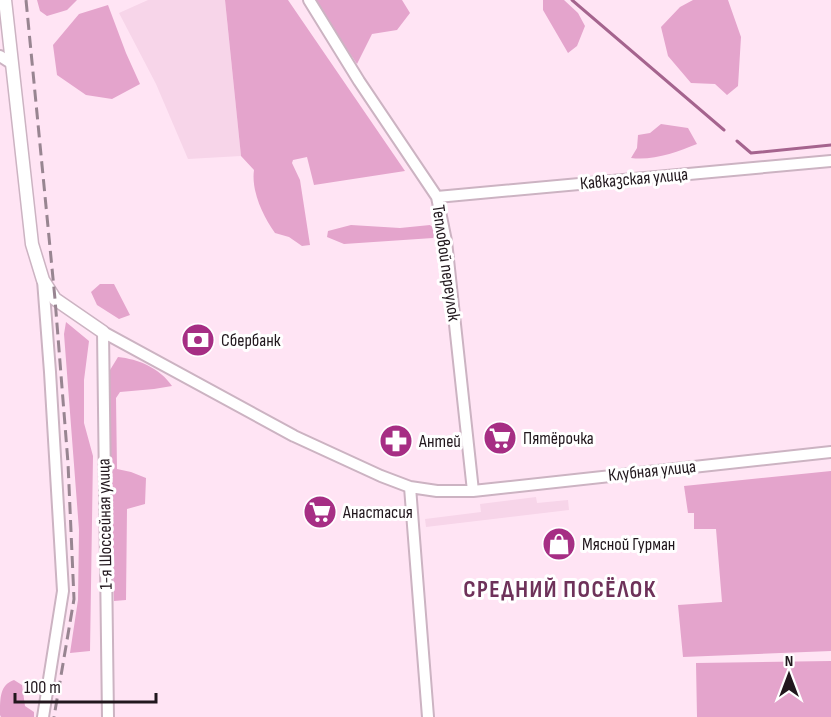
<svg xmlns="http://www.w3.org/2000/svg" width="831" height="717" font-family="'Sofia Sans Condensed',sans-serif">
<style>
.built{fill:#f7d5e9}
.green{fill:#e4a4cc}
.lines{fill:none;stroke-linecap:round;stroke-linejoin:round}
.stream{stroke:#a5648e;stroke-width:3}
.minor-casing{stroke:#ccb3c2;stroke-width:14}
.major-casing{stroke:#ccb3c2;stroke-width:15}
.minor{stroke:#fff;stroke-width:10}
.major{stroke:#fff;stroke-width:12}
.rail{stroke:#988591;stroke-width:3;stroke-dasharray:12 6;stroke-linecap:butt}
.labels{text-anchor:middle;dominant-baseline:central;stroke-width:6;stroke-linejoin:round;paint-order:stroke}
.street-label{font-size:18px;fill:#21171d;stroke:#fff}
.poi-label{font-size:18px;fill:#21171d;stroke:#fff;text-anchor:start}
.district-label{font-size:24px;font-weight:bold;letter-spacing:1.5px;fill:#6e325a;stroke:#fff}
</style>
<rect width="100%" height="100%" fill="#ffe4f4"/>
<!-- built -->
<path class="built" d="M 148,0 L 225,0 L 241,156 L 188,159 L 156,84 L 119,13 Z
M 536,497 L 537,503 L 568,500 L 569,510 L 426,527 L 425,519 L 481,512 L 480,504 Z"/>
<!-- green -->
<path class="green" d="M 37,0 L 77,0 L 67,10 L 47,16 L 40,11 Z
M 225,0 L 288,0 L 405,171 L 314,185 L 307,157 L 293,160 L 292,163 L 300,180 L 310,245 L 302,246 L 289,237 L 275,233 C 263,216 251,191 254,170 L 241,156 Z
M 313,0 L 402,0 L 410,13 L 397,30 L 372,34 L 357,64 Z
M 543,0 L 564,0 L 578,13 L 585,26 L 577,46 L 568,53 L 543,10 Z
M 693,0 L 728,0 L 741,37 L 738,86 L 727,95 L 715,84 L 691,83 L 668,56 L 661,27 L 680,7 Z
M 108,5 L 126,53 L 140,84 L 112,99 L 86,95 L 57,75 L 53,45 L 79,14 Z
M 661,124 L 688,128 L 697,144 C 677,152 653,161 631,158 L 637,148 L 638,135 L 650,133 Z
M 351,225 L 400,228 L 430,225 L 438,232 L 433,238 L 344,244 L 327,237 L 328,231 Z
M 100,284 L 114,284 L 130,315 L 119,319 L 97,305 L 91,292 Z
M 66,322 L 89,341 L 84,380 L 84,423 L 93,456 L 90,651 L 70,653 L 78,600 L 79,530 L 64,334 Z
M 118,357 C 138,359 160,368 172,386 L 154,389 L 120,392 L 116,398 L 117,469 L 131,472 L 146,478 L 145,504 L 127,509 L 126,600 L 114,601 L 110,473 L 110,370 Z
M 831,471 L 831,651 L 683,657 L 678,605 L 722,602 L 716,529 L 694,529 L 694,513 L 688,513 L 684,486 Z
M 831,661 L 831,717 L 697,717 L 696,663 Z
M 14,680 L 22,685 L 25,706 L 34,712 L 34,717 L 1,717 L 0,715 C 0,697 0,685 14,680 Z"/>
<g class="lines">
<!-- stream -->
<path class="stream" d="M 572,0 L 724,130
M 737,141 L 751,153 L 831,145"/>
<!-- minor casing -->
<g class="minor-casing">
<path id="minor" d="M 309,0 L 359,81 L 437,197 L 446,241 L 473,491
M 0,56 L 11,63
M 437,197 L 831,161
M 43,280 L 50,372 L 63,591 L 43,717
M 410,487 L 428,717
M 108,717 L 103,332 L 294,436 L 381,476 L 410,487 L 437,491 L 473,491 L 831,452"/>
</g>
<!-- major casing -->
<g class="major-casing">
<path id="major" d="M 5,0 L 32,244 L 43,280 L 55,299 L 103,332"/>
</g>
<!-- minor -->
<use href="#minor" class="minor"/>
<!-- major -->
<use href="#major" class="major"/>
<!-- rail -->
<path class="rail" d="M 26,0 L 55,299 L 68,463 L 74,599 L 54,717"/>
</g>
<!-- icons -->
<defs>
<g id="bank-disc" transform="scale(1.725)"><circle r="9.5" fill="#a62e84" stroke="#fff"/><path d="M-6-4H6V4H-6ZM0-2.3a2.3 2.3 0 1 0 0 4.6a2.3 2.3 0 1 0 0-4.6Z" fill="#fff"/></g>
<g id="supermarket-disc" transform="scale(1.725)"><circle r="9.5" fill="#a62e84" stroke="#fff"/><path d="M-6-5.5h2.5l.6 2H6L4.5 2H-2.5L-4.4-4H-6ZM-1.5 3.2a1.3 1.3 0 1 0 .1 0ZM3 3.2a1.3 1.3 0 1 0 .1 0Z" fill="#fff"/></g>
<g id="pharmacy-disc" transform="scale(1.725)"><circle r="9.5" fill="#a62e84" stroke="#fff"/><path d="M-2-6h4v4h4v4h-4v4h-4v-4h-4v-4h4Z" fill="#fff"/></g>
<g id="shop-disc" transform="scale(1.725)"><circle r="9.5" fill="#a62e84" stroke="#fff"/><path d="M-5-2.5h2.3a2.7 3.5 0 0 1 5.4 0H5L5.5 6h-11ZM-1.5-2.5h3a1.5 2.3 0 0 0-3 0Z" fill="#fff"/></g>
</defs>
<g fill-rule="evenodd">
<use href="#bank-disc" x="198" y="340"/>
<use href="#supermarket-disc" x="500" y="438"/>
<use href="#pharmacy-disc" x="396" y="441"/>
<use href="#supermarket-disc" x="320" y="512"/>
<use href="#shop-disc" x="559" y="544"/>
</g>
<g class="labels">
<!-- street labels -->
<g class="street-label">
<text transform="translate(634 179) rotate(-5)">Кавказская улица</text>
<text transform="translate(446 263) rotate(82)">Тепловой переулок</text>
<text transform="translate(652 471) rotate(-6)">Клубная улица</text>
<text transform="translate(105 524) rotate(-91)">1-я Шоссейная улица</text>
</g>
<!-- poi labels -->
<g class="poi-label">
<text x="221" y="340">Сбербанк</text>
<text x="523" y="438">Пятёрочка</text>
<text x="419" y="441">Антей</text>
<text x="343" y="512">Анастасия</text>
<text x="582" y="544">Мясной Гурман</text>
</g>
<!-- district labels -->
<g class="district-label">
<text x="560" y="589">СРЕДНИЙ ПОСЁЛОК</text>
</g>
</g>
<!-- north arrow -->
<g transform="translate(789 675)" stroke="#ffffff" stroke-width="4.5" paint-order="stroke">
<path d="M0-4.5L10 22L0 15L-10 22Z" fill="#21171d"/>
<text y="-9" font-size="16" font-weight="bold" text-anchor="middle" fill="#21171d">N</text>
</g>
<!-- scale -->
<path d="M15 693v9h141v-9" fill="none" stroke="#21171d" stroke-width="3"/>
<text x="24" y="693" font-size="18" fill="#21171d" stroke="#ffffff" stroke-width="4.5" paint-order="stroke">100 m</text>
</svg>
